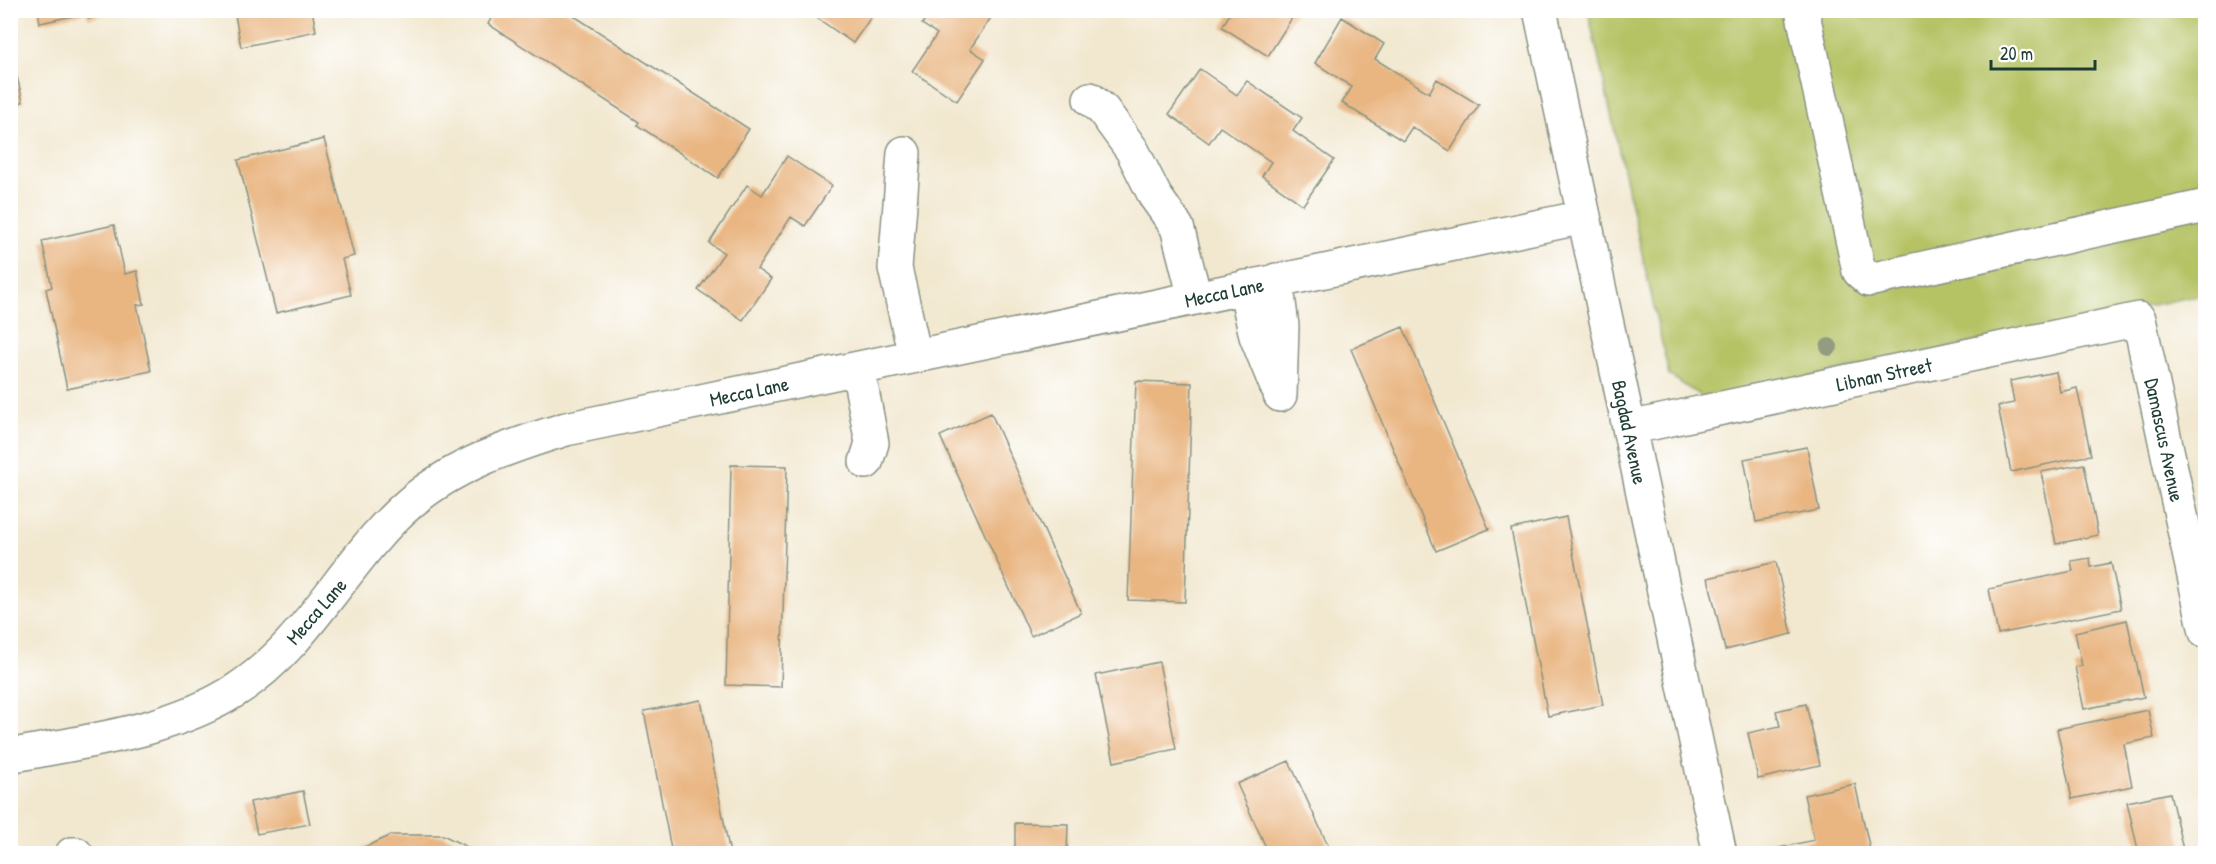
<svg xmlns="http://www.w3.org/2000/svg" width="2216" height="864" font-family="'Patrick Hand',sans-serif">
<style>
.green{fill:#b6c365;stroke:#6a804c;stroke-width:1.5}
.building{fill:#e9b682}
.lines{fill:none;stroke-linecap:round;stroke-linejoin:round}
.minor-casing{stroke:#889282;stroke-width:36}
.minor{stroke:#fff;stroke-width:33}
.tree{fill:#939c81}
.labels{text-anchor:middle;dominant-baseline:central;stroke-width:6;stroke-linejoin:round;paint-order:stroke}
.street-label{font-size:20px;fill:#1f3d34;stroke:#fff}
</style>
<rect width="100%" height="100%" fill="#fff"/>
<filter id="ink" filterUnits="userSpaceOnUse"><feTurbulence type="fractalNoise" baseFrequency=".0167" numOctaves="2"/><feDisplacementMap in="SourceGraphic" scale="12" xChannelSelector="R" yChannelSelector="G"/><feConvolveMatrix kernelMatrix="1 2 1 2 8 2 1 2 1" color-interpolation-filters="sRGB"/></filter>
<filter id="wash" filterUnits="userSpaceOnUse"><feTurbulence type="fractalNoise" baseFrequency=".008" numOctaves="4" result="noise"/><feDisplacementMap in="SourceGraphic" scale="24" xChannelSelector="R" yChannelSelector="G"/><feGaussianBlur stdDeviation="1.35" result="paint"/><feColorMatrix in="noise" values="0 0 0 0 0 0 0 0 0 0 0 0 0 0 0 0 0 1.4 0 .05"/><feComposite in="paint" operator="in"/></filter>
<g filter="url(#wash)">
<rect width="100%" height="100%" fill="#f2e8d0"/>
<!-- green -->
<path class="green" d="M 1588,11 L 2205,11 L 2205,294 L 1705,399 L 1669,375 Z"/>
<g id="blocks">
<!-- building -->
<path class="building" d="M 10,10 L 16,30 L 10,31 Z
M 38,10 L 120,10 L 120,11 L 88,19 L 87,13 L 40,23 Z
M 234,10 L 312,10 L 316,31 L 241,47 Z
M 496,10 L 565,10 L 749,129 L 718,178 L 637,125 L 639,122 L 488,24 Z
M 812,10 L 876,10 L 853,43 L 810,13 Z
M 931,10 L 996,10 L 970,49 L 985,59 L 957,101 L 912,71 L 937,34 L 922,24 Z
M 1232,10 L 1297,10 L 1268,56 L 1222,27 Z
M 1342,17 L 1384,44 L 1375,59 L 1429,93 L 1437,79 L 1479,105 L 1450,151 L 1412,127 L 1403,141 L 1342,103 L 1352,87 L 1315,63 Z
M 10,47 L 23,102 L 10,105 Z
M 1200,69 L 1237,95 L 1247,81 L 1302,118 L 1293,131 L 1334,160 L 1303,205 L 1262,176 L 1271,162 L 1220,127 L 1209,143 L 1169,114 Z
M 324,139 L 354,256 L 342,259 L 351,295 L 276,313 L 238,160 Z
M 787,156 L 832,186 L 805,226 L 791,217 L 757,269 L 771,279 L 743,320 L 698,290 L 724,253 L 709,243 L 747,185 L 762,195 Z
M 114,225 L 125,274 L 137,271 L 144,304 L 137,305 L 151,371 L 67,389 L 46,289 L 52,287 L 42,241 Z
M 1403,327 L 1489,529 L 1436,551 L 1351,349 Z
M 2056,372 L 2060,392 L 2077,388 L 2091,455 L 2011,472 L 1998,406 L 2014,403 L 2010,381 Z
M 1136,381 L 1192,383 L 1185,602 L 1128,600 Z
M 991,413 L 1081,613 L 1031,636 L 940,436 Z
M 1807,447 L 1819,510 L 1756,522 L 1744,459 Z
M 2084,464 L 2098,535 L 2056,544 L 2041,472 Z
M 731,465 L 787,466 L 781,687 L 726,685 Z
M 1566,517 L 1603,705 L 1548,716 L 1511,529 Z
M 2090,558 L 2091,567 L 2111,563 L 2121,609 L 1998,634 L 1989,589 L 2073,571 L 2071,561 Z
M 1776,562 L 1792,634 L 1725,650 L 1708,578 Z
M 2127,620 L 2144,697 L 2084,709 L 2075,667 L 2082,666 L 2075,632 Z
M 1159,662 L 1176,749 L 1114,762 L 1096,675 Z
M 701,700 L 730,854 L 672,854 L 644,711 Z
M 1806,704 L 1820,765 L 1758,779 L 1748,733 L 1780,726 L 1776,711 Z
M 2148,710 L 2154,738 L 2124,744 L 2132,786 L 2072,799 L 2057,729 Z
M 1289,761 L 1332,854 L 1269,854 L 1237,784 Z
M 1855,784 L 1871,854 L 1775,854 L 1774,849 L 1814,840 L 1804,795 Z
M 303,791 L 310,824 L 257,834 L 250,802 Z
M 2170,793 L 2184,854 L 2139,854 L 2127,802 Z
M 1015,823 L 1068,824 L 1067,854 L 1015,854 Z
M 391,835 L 443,835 L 481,854 L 350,854 Z"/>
</g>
</g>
<g filter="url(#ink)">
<use href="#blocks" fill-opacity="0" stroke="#889282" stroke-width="1.5"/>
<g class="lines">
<!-- minor casing -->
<g class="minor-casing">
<path id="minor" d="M 1540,10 L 1720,854
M 1802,10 L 1859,271 L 1869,280 L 2206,206
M 1090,99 L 1103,110 L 1132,150 L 1155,196 L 1177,227 L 1195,298
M 904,153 L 895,268 L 915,356
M 1276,280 L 1282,326 L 1280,395
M 1245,287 L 1256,336 L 1276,385
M 858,369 L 872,443 L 866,462
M 1629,428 L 2139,319 L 2206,632
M 10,756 C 84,741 171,732 236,690 C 310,643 346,557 411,502 C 456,464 511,446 566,429 L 1584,217
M 72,854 L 76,854"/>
</g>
<!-- minor -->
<use href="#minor" class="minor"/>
</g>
<!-- trees -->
<circle class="tree" cx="1829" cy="347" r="9"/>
</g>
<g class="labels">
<!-- street labels -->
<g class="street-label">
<text transform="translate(1224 292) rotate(-12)">Mecca Lane</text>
<text transform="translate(1884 374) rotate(-12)">Libnan Street</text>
<text transform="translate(749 391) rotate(-12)">Mecca Lane</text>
<text transform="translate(1630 432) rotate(78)">Bagdad Avenue</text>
<text transform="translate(2165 440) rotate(78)">Damascus Avenue</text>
<text transform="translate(316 611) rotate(-49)">Mecca Lane</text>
</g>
</g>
<!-- margin -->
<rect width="2216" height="864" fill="none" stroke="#fff" stroke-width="36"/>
<!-- scale -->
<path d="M1991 60v9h104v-9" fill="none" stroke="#1f3d34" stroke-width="3"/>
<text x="2000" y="60" font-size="18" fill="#1f3d34" stroke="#ffffff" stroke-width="4.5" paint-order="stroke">20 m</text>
</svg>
